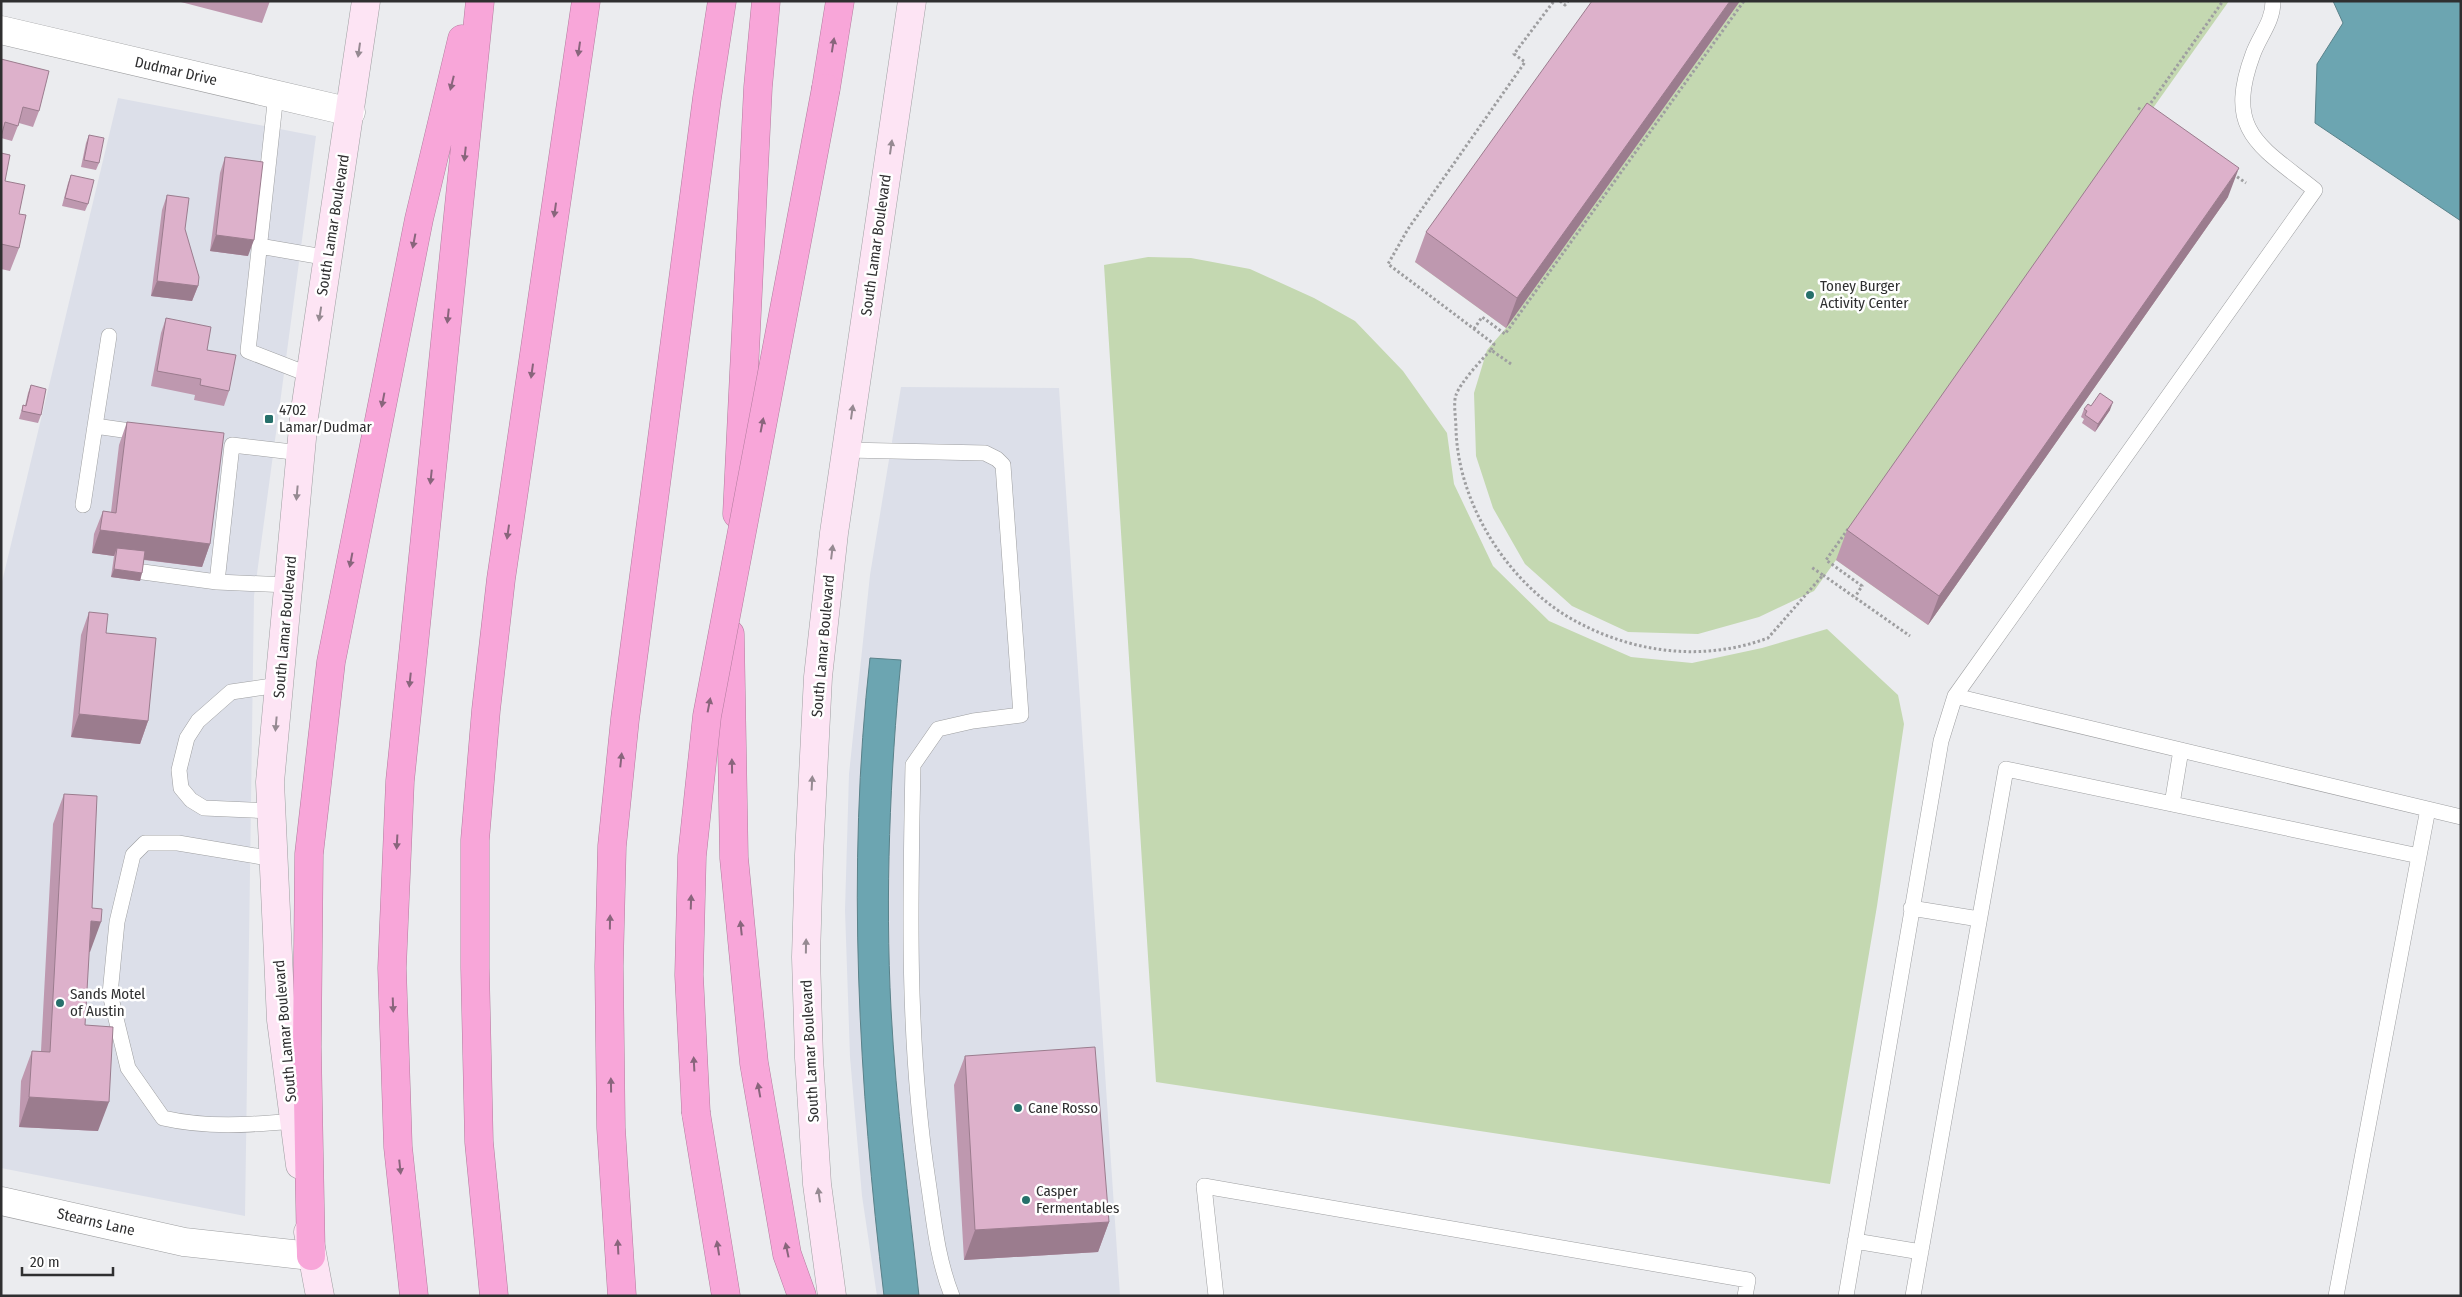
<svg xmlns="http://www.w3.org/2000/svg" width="2462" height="1297" font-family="'Fira Sans Condensed',sans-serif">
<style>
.built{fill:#dcdfe9}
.green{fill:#c4d8b1}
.water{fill:#6ca5b1;stroke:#5a828a}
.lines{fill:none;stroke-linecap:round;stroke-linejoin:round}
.lane-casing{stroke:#9e9fa1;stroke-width:16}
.street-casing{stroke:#9e9fa1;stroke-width:29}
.secondary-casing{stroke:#9e9fa1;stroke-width:29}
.highway-casing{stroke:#b27c9e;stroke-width:29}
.path{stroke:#9e9ea0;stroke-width:3;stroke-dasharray:2.5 2.5;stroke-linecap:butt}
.lane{stroke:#fff;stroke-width:15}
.street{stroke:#fff;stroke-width:28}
.secondary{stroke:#fde4f4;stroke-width:28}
.highway{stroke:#f8a6d9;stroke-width:28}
.highway-bridge-casing{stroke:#b27c9e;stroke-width:29;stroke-linecap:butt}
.highway-bridge{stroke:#f8a6d9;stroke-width:28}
.wall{fill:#be98af}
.shaded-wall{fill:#9b7c8e}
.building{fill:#ddb1cb;stroke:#9b7c8e}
.oneway{fill:#89657c}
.oneway2{fill:#968a92}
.poi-dot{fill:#26706b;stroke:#fff;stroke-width:2}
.labels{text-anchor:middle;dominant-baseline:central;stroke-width:5;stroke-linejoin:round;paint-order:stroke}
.street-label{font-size:15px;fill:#2f2f30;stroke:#fff}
.poi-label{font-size:15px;fill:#2f2f30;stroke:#fff;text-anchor:start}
</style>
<rect width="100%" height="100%" fill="#ebecef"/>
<!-- built -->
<path class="built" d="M 118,98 L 316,136 L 254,596 L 245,1216 L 1,1168 L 1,586 Z
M 901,387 L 1059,388 L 1120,1296 L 877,1296 L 862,1196 L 850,1057 L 845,910 L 849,774 L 870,575 Z"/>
<!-- green -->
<path class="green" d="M 1602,1 L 2229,1 L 2136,132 L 2228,197 L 1928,625 L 1836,560 L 1814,591 L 1759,617 L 1698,634 L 1628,632 L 1572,606 L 1525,564 L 1493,508 L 1476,456 L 1474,393 L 1487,350 L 1506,328 L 1415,262 Z
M 1148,257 L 1191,258 L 1250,269 L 1314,298 L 1355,321 L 1403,371 L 1447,433 L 1454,484 L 1493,566 L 1549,621 L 1631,657 L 1692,663 L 1762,648 L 1827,629 L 1898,695 L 1904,724 L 1877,906 L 1830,1184 L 1156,1082 L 1104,265 Z"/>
<!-- water -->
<path class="water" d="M 2333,1 L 2461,1 L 2461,221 L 2315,123 L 2317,64 L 2343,23 Z
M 870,658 L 901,660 C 890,776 885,893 891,1009 C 896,1105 909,1200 919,1296 L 884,1296 C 859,1084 846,870 870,658 Z"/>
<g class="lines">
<!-- lane casing -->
<g class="lane-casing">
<path id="lane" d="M 276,94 L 248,351 L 310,375
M 259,246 L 329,258
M 95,426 L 109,336
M 846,450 L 985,453 L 997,459 L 1003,465 L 1021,715 L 973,721 L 938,729 L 913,765 C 910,904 907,1043 928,1181 C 934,1221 937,1258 952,1296
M 83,505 L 95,426 L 144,433
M 143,572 L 217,582
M 288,585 L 217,582 L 232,445 L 301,453
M 1955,696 L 2461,817
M 2172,804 L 2181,750
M 272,811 L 204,808 L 191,800 L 181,788 L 179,770 L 187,738 L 198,721 L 231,692 L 279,685
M 2419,856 L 2428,809
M 274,859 L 178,843 L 145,843 L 133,855 L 117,922 L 110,994 L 128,1068 L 163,1118 C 206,1128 250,1125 294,1121
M 1911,908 L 1979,919
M 1855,1241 L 1921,1252
M 1216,1296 L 1204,1186 L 1748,1280 L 1745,1296
M 1846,1296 L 1941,741 L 1955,696 L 2315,190 C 2260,146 2224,132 2253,54 C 2260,35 2273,22 2273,1
M 1913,1296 L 2006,769 L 2419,856 L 2336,1296"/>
</g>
<!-- street casing -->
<g class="street-casing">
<path id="street" d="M 1,30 L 351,112
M 1,1201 L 184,1242 L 311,1256"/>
</g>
<!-- secondary casing -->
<g class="secondary-casing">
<path id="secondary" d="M 300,1165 L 281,1020 L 270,782 L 304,417 L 366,1
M 308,1232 L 320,1296
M 832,1296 L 817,1184 L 809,1058 L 806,957 L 809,855 L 818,677 L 834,533 L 912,1"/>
</g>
<!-- highway casing -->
<g class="highway-casing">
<path id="highway" d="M 826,88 L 840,1
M 737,514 L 758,87 L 766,1
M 730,634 L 734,858 L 754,1063 L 787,1254 L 802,1296
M 696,1113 L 726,1296
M 311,1256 L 307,1047 L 309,854 L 331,662 L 419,219 L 462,39
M 414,1296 L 398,1147 L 392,968 L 400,781 L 480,1
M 494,1296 L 479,1142 L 475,968 L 475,840 L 486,710 L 501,579 L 586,1
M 622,1296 L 611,1128 L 609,966 L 612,846 L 625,719 L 707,98 L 722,1"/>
</g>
<!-- path -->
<path class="path" d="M 1560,1 L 1565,5 L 1568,1
M 2148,107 L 2223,1
M 2138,108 L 2145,112
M 2233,174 L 2246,183
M 1474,329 L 1482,317 L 1505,334 L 1744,1
M 1491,350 L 1494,344 L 1388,264 L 1408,229 L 1525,62 L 1514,54 L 1554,1
M 1511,364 L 1491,350 C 1482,359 1460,383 1456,395 C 1453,403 1456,419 1456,429 C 1458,506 1511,589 1581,624 C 1639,654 1706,661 1768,638 L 1823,575 L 1811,567
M 1848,529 L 1826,560 L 1862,586 L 1855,597
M 1823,575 L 1910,636"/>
<!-- lane -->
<use href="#lane" class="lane"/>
<!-- street -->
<use href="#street" class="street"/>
<!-- secondary -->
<use href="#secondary" class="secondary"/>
<!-- highway -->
<use href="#highway" class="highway"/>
<!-- highway-bridge casing -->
<g class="highway-bridge-casing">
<path id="highway-bridge" d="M 696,1113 L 689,975 L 692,856 L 707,716 L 826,88"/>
</g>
<!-- highway-bridge -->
<use href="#highway-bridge" class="highway-bridge"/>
</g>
<!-- wall -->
<path class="wall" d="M 177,1 L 270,1 L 262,23 Z
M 1740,1 L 1506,328 L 1415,262 L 1426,232 Z
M 1,59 L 39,111 L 33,127 L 19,123 L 12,141 L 1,138 Z
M 89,135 L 99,163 L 96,170 L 81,167 L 86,143 Z
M 1,153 L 5,181 L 19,214 L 19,248 L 10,271 L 1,269 Z
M 225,157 L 248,256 L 210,251 L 220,173 Z
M 71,175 L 88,204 L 85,211 L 62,206 L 68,183 Z
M 167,195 L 185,229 L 198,286 L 192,301 L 151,296 L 162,210 Z
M 2228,197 L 1928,625 L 1836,560 L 1847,530 Z
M 166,318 L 207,350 L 229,391 L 224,406 L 194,400 L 195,395 L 151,386 L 161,333 Z
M 31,385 L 41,415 L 38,423 L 19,419 L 23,405 L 25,406 L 28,393 Z
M 2091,406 L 2110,410 L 2095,432 L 2082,423 L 2084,419 L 2081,417 L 2084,409 Z
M 127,422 L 210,544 L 202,567 L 144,560 L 140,581 L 111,577 L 114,556 L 92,553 L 94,534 L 103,511 L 111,512 L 119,445 Z
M 89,612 L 106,633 L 148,721 L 140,744 L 71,737 L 81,635 Z
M 64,794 L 92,908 L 90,952 L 89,952 L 85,1025 L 98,1131 L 19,1127 L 21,1081 L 32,1051 L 41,1051 L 53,824 Z
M 965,1056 L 1109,1222 L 1098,1252 L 964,1260 L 954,1085 Z"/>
<!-- shaded-wall -->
<path class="shaded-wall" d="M 1730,1 L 1740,1 L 1506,328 L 1517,298 Z
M 2239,168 L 2228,197 L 1928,625 L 1939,596 Z
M 216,235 L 254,240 L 248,256 L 210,251 Z
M 157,281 L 198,286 L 192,301 L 151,296 Z
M 2113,402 L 2110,410 L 2095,432 L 2098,424 Z
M 100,530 L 210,544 L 202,567 L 116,556 L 117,548 L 114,556 L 92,553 Z
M 114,569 L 142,573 L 140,581 L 111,577 Z
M 79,714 L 148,721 L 140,744 L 71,737 Z
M 91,921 L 101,922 L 90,952 L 80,951 Z
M 29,1097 L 109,1102 L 98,1131 L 19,1127 Z
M 1109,1222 L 1098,1252 L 964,1260 L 975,1230 Z"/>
<!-- building -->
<path class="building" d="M 1592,1 L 1730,1 L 1517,298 L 1426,232 Z
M 1,59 L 49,71 L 39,111 L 23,107 L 18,126 L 5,122 L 1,137 Z
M 2147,103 L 2239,168 L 1939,596 L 1847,530 Z
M 89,135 L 104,138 L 99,163 L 84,160 Z
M 1,153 L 10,155 L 5,181 L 25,185 L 19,214 L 26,215 L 19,248 L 1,244 Z
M 225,157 L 263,162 L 254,240 L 216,235 Z
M 71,175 L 94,180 L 88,204 L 65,198 Z
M 167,195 L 189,198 L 185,229 L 199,277 L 198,286 L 157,281 Z
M 166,318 L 211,327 L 207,350 L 236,355 L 229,391 L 200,385 L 201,379 L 157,371 Z
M 31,385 L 46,389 L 41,415 L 22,411 L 23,405 L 26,406 Z
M 2100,393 L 2113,402 L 2098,424 L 2085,415 L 2087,411 L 2084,409 L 2088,404 L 2091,406 Z
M 127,422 L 224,433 L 210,544 L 100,530 L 103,511 L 116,513 Z
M 117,548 L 145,551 L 142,573 L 114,569 Z
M 89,612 L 108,614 L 106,633 L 156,638 L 148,721 L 79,714 Z
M 64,794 L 97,796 L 92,908 L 102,909 L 101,922 L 91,921 L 85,1025 L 113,1027 L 109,1102 L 29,1097 L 32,1051 L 50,1052 Z
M 1095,1047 L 1109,1222 L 975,1230 L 965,1056 Z"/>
<!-- one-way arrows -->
<defs><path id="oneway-solid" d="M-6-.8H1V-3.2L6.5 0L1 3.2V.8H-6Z" transform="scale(1.25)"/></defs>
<g class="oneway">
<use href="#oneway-solid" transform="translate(833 45) rotate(-81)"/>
<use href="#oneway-solid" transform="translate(579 49) rotate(98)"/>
<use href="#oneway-solid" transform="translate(452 83) rotate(104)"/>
<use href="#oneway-solid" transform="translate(465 154) rotate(96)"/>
<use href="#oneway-solid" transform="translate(555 210) rotate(98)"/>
<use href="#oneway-solid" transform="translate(414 241) rotate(101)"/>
<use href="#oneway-solid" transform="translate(448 316) rotate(96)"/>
<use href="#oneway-solid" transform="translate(532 371) rotate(98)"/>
<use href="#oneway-solid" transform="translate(383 400) rotate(101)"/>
<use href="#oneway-solid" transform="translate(762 425) rotate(-79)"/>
<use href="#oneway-solid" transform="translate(431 477) rotate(96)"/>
<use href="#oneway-solid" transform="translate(508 532) rotate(98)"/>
<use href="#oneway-solid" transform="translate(351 560) rotate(101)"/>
<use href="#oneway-solid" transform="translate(410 680) rotate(96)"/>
<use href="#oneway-solid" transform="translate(709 705) rotate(-79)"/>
<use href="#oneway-solid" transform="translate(621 760) rotate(-84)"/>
<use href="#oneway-solid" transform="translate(732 766) rotate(-91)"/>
<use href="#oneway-solid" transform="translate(397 842) rotate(93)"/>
<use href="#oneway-solid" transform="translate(691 902) rotate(-88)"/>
<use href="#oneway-solid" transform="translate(610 922) rotate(-89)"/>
<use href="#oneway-solid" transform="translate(741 928) rotate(-96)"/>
<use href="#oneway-solid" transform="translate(393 1005) rotate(88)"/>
<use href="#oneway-solid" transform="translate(694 1064) rotate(-93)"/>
<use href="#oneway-solid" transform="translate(611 1085) rotate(-91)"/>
<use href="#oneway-solid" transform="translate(759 1090) rotate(-100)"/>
<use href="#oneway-solid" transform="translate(400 1167) rotate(84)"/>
<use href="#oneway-solid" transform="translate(618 1247) rotate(-93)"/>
<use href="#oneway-solid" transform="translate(718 1248) rotate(-99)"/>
<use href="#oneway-solid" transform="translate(787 1250) rotate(-102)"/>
</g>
<g class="oneway2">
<use href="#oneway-solid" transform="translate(359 50) rotate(98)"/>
<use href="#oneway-solid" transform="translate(891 147) rotate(-82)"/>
<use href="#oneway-solid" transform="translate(320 314) rotate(99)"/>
<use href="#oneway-solid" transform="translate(852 412) rotate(-82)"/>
<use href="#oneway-solid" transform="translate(297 493) rotate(95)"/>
<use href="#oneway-solid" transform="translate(832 552) rotate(-83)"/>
<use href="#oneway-solid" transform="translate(276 724) rotate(95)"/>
<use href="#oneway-solid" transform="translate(812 783) rotate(-87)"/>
<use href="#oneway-solid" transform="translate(806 946) rotate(-89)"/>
<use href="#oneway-solid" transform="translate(819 1195) rotate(-98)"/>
</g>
<!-- markers -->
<g class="poi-dot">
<circle cx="1810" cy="295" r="5"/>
<rect x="264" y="414" width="10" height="10" rx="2.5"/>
<circle cx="60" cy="1003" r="5"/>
<circle cx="1018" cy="1108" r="5"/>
<circle cx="1026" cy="1200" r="5"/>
</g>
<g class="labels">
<!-- street labels -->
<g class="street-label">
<text transform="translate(176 71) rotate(13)">Dudmar Drive</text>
<text transform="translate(333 225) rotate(-81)">South Lamar Boulevard</text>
<text transform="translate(876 245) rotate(-82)">South Lamar Boulevard</text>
<text transform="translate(285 627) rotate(-85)">South Lamar Boulevard</text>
<text transform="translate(823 646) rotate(-85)">South Lamar Boulevard</text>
<text transform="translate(285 1031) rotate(-95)">South Lamar Boulevard</text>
<text transform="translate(810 1051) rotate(-93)">South Lamar Boulevard</text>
<text transform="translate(96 1222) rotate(13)">Stearns Lane</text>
</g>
<!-- poi labels -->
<g class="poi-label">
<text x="1820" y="286">Toney Burger<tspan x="1820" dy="17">Activity Center</tspan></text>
<text x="279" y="410">4702<tspan x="279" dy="17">Lamar/Dudmar</tspan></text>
<text x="70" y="994">Sands Motel<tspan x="70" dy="17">of Austin</tspan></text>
<text x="1028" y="1108">Cane Rosso</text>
<text x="1036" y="1191">Casper<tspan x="1036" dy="17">Fermentables</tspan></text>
</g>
</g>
<!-- border -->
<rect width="2462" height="1297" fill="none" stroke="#2f2f30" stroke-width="5"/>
<!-- scale -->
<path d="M22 1267v8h91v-8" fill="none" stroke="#2f2f30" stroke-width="2.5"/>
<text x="30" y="1267" font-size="15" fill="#2f2f30" stroke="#ffffff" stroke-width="4" paint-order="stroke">20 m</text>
</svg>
